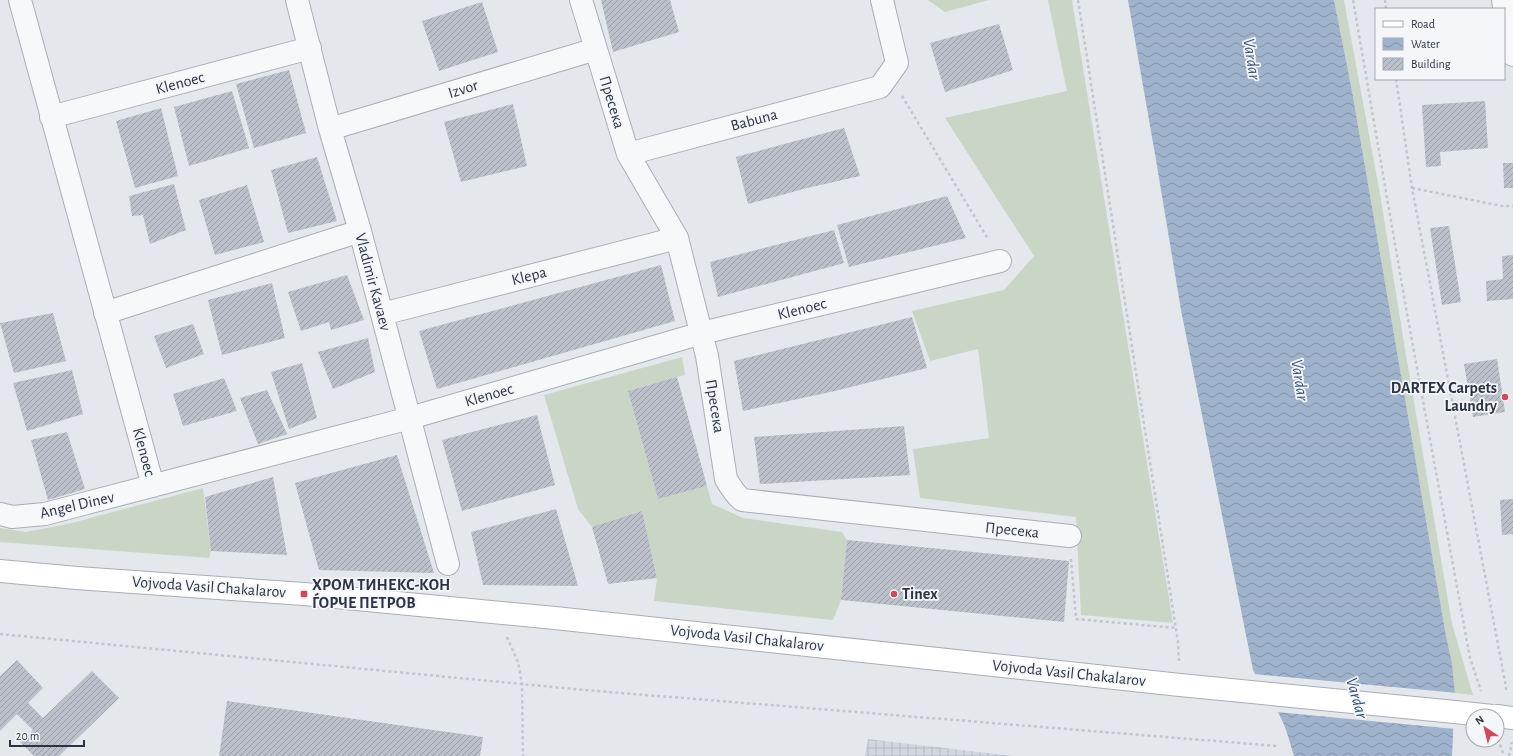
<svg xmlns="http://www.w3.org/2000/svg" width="1513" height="756" font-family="'Alegreya Sans',sans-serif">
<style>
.industrial{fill:url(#industrial-grid)}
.grass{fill:#c9d6c5}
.water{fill:url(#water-waves)}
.pier{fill:#e4e7ec}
.building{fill:url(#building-hatch)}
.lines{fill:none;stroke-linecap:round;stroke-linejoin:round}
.street-casing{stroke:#a9aeb7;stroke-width:24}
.secondary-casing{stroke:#a9aeb7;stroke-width:24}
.path{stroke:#c2c5cb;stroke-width:2.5;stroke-dasharray:3 3;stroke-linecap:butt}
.street{stroke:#f7f8fa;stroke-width:22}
.secondary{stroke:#fff;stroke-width:22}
.secondary-bridge-casing{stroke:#a9aeb7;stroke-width:24;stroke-linecap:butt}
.secondary-bridge{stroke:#fff;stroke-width:22}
.poi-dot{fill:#d1495b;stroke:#f4f6f9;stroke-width:1.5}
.labels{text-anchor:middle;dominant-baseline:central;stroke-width:3.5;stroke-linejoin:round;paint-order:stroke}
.street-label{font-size:16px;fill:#2b3445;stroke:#f4f6f9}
.poi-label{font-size:16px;font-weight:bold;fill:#2b3445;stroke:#f4f6f9;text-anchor:start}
.water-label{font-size:17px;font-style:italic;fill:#34527a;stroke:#f4f6f9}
</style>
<defs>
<pattern id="industrial-grid" width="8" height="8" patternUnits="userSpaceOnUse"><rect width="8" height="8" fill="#d2d6de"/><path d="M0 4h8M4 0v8" fill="none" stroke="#b4b8c0"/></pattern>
<pattern id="water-waves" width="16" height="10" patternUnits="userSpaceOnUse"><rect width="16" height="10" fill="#9fb4cc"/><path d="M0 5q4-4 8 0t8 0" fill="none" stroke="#8293a7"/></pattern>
<pattern id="building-hatch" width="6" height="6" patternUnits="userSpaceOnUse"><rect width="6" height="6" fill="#bbc0ca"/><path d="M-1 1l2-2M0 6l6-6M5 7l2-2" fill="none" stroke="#989da6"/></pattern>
</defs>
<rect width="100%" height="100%" fill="#e4e7ec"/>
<!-- industrial -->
<path class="industrial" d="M 868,739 L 1013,756 L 865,756 Z"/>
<!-- grass -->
<path class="grass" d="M 928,0 L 989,0 L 945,12 Z
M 1048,0 L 1072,0 L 1173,623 L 1081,615 L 1076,517 L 920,498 L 913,449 L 989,438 L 978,349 L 930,361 L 912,311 L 1004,290 L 1034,256 L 945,118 L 1067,91 Z
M 1334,0 L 1344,0 L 1380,194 L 1405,349 L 1452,624 L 1473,695 L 1455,693 L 1452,663 L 1446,636 L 1352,91 Z
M 682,357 L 685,375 L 628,391 L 658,499 L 707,486 L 712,504 L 743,518 L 842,532 L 847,540 L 841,600 L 833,620 L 654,601 L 657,578 L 642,511 L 592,527 L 578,509 L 544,395 Z
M 203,488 L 211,551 L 209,558 L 0,542 L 0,528 L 26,532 L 68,524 Z"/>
<!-- water -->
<path class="water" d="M 1128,0 L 1334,0 L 1352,91 L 1446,636 L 1452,663 L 1455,693 L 1452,756 L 1294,756 C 1290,743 1287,730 1281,718 C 1273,701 1261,687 1253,670 L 1181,310 L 1156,160 Z"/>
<!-- pier -->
<path class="pier" d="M 1253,674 L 1457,693 L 1456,729 L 1276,712 L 1258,686 Z"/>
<!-- building -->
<path class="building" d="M 601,0 L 670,0 L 679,32 L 613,52 Z
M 482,2 L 498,52 L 439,71 L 422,21 Z
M 999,24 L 1013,70 L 945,92 L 930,43 Z
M 289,70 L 306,133 L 254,148 L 236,84 Z
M 232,91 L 249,148 L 189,166 L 174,107 Z
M 1485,101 L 1488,148 L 1440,152 L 1441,166 L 1426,167 L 1422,105 Z
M 513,104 L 527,166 L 461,182 L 444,122 Z
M 161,108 L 178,176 L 135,188 L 116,121 Z
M 844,128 L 860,176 L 807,188 L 748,204 L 736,157 Z
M 317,157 L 337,221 L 288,233 L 271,170 Z
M 1503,163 L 1513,163 L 1513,188 L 1504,188 Z
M 174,184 L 186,230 L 150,244 L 143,215 L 132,216 L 129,196 Z
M 247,185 L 264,242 L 215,255 L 199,200 Z
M 947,196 L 966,238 L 849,267 L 837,225 Z
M 1449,226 L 1461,302 L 1442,305 L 1430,228 Z
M 834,230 L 844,263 L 718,297 L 710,262 Z
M 1513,255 L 1513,299 L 1487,301 L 1486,281 L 1503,279 L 1502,256 Z
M 661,265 L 675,321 L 437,389 L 419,331 Z
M 347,275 L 364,320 L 331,330 L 329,322 L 301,331 L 288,292 Z
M 272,283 L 285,338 L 222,355 L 208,300 Z
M 53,313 L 66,361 L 14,373 L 0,323 Z
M 912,317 L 927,368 L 835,391 L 743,411 L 734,361 Z
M 193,324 L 204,354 L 166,368 L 154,336 Z
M 368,338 L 375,372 L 333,389 L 318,352 Z
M 1497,359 L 1505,412 L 1473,417 L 1464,364 Z
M 302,363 L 317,418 L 289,429 L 271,372 Z
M 72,370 L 83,414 L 27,431 L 13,383 Z
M 677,377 L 707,486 L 658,499 L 628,391 Z
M 224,378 L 237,411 L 183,426 L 173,394 Z
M 267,390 L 287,434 L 258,444 L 240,398 Z
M 537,415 L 555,485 L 462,511 L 442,440 Z
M 904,426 L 910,475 L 760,484 L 754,437 Z
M 67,432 L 85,489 L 48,500 L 31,440 Z
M 397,455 L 434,573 L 319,570 L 295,483 Z
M 273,477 L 287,555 L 211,551 L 205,497 Z
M 1513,499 L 1513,534 L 1502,535 L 1500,500 Z
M 556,509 L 578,586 L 483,585 L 471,532 Z
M 642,511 L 657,578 L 608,584 L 592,527 Z
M 847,540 L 1069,561 L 1064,622 L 841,600 Z
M 17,660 L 43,688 L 28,703 L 43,718 L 92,671 L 119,698 L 59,756 L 34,756 L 20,742 L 33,730 L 17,714 L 0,731 L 0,676 Z
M 227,701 L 483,737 L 480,756 L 219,756 Z"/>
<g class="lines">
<!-- street casing -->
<g class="street-casing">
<path id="street" d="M 20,0 L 153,486
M 297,0 L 330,129 L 360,231 L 448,564
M 581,0 L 628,154 L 677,238 L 707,356 L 726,479 C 731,488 735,494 742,500 L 1070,536
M 1503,0 L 1513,55
M 51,117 L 310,48
M 330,129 L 596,49
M 628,154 L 880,87 L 897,63 L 882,0
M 105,313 L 360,231
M 382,314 L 677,238
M 0,514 L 12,517 L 45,514 L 410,418 L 702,333 L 1000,261"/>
</g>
<!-- secondary casing -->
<g class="secondary-casing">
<path id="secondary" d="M 0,571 L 77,578 L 304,594 L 555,618 L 1180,685 L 1455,712
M 1497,716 L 1513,718"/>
</g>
<!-- path -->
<path class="path" d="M 1078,0 L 1178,642 L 1179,661
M 1353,0 L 1406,308 L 1470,658 L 1481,691
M 1385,0 L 1386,9
M 1396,79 L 1412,188 L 1506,687 L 1506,693
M 902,96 L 988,239
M 1412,188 L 1502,206 L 1513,206
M 1071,559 L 1076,619 L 1176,628
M 0,634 L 584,690 L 1277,746
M 507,637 L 518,662 L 522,684 L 523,756
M 1498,739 L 1504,756
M 1509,756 L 1512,742"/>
<!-- street -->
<use href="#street" class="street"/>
<!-- secondary -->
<use href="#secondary" class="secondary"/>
<!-- secondary-bridge casing -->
<g class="secondary-bridge-casing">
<path id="secondary-bridge" d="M 1455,712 L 1492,716"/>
</g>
<!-- secondary-bridge -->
<use href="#secondary-bridge" class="secondary-bridge"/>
</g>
<!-- markers -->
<g class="poi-dot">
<circle cx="1505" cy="397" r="4"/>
<rect x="300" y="590" width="8" height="8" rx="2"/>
<circle cx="894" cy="594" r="4"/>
</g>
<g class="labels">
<!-- street labels -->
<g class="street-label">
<text transform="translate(180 83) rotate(-15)">Klenoec</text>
<text transform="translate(463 89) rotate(-17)">Izvor</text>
<text transform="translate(612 102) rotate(73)">Пресека</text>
<text transform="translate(754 120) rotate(-15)">Babuna</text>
<text transform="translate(529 276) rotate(-14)">Klepa</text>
<text transform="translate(373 282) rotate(75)">Vladimir Kavaev</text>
<text transform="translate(802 309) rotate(-14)">Klenoec</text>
<text transform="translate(489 395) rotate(-16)">Klenoec</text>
<text transform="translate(715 406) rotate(81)">Пресека</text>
<text transform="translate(144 452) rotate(75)">Klenoec</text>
<text transform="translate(77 505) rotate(-13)">Angel Dinev</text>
<text transform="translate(1012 530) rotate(6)">Пресека</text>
<text transform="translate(209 587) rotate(4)">Vojvoda Vasil Chakalarov</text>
<text transform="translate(747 638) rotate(6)">Vojvoda Vasil Chakalarov</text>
<text transform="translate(1069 673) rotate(6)">Vojvoda Vasil Chakalarov</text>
</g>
<!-- poi labels -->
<g class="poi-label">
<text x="1497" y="388" text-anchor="end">DARTEX Carpets<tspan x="1497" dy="18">Laundry</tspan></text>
<text x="312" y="585">ХРОМ ТИНЕКС-КОН<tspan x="312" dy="18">ЃОРЧЕ ПЕТРОВ</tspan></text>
<text x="902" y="594">Tinex</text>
</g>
<!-- water labels -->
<g class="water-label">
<text transform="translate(1252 59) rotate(81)">Vardar</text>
<text transform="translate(1300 380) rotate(81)">Vardar</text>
<text transform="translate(1357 698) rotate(74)">Vardar</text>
</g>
</g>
<!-- legend -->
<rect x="1375" y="8" width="130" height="72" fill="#f4f6f9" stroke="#a4a8b1"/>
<rect x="1383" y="21" width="20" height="6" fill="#ffffff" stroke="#a4a8b1"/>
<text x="1411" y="28" font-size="12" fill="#2b3445">Road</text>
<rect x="1383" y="38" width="20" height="12" fill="url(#water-waves)" stroke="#a4a8b1"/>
<text x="1411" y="48" font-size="12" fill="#2b3445">Water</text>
<rect x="1383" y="58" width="20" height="12" fill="url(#building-hatch)" stroke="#a4a8b1"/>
<text x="1411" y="68" font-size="12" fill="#2b3445">Building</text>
<!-- north arrow -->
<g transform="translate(1485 728) rotate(325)"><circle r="19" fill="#f4f6f9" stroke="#a4a8b1"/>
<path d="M0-3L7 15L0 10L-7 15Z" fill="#d1495b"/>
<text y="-6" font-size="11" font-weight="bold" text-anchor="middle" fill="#2b3445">N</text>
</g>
<!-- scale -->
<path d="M10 740v6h74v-6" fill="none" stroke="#2b3445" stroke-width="2"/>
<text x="16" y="740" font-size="12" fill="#2b3445" stroke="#f4f6f9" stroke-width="3" paint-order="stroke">20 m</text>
</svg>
